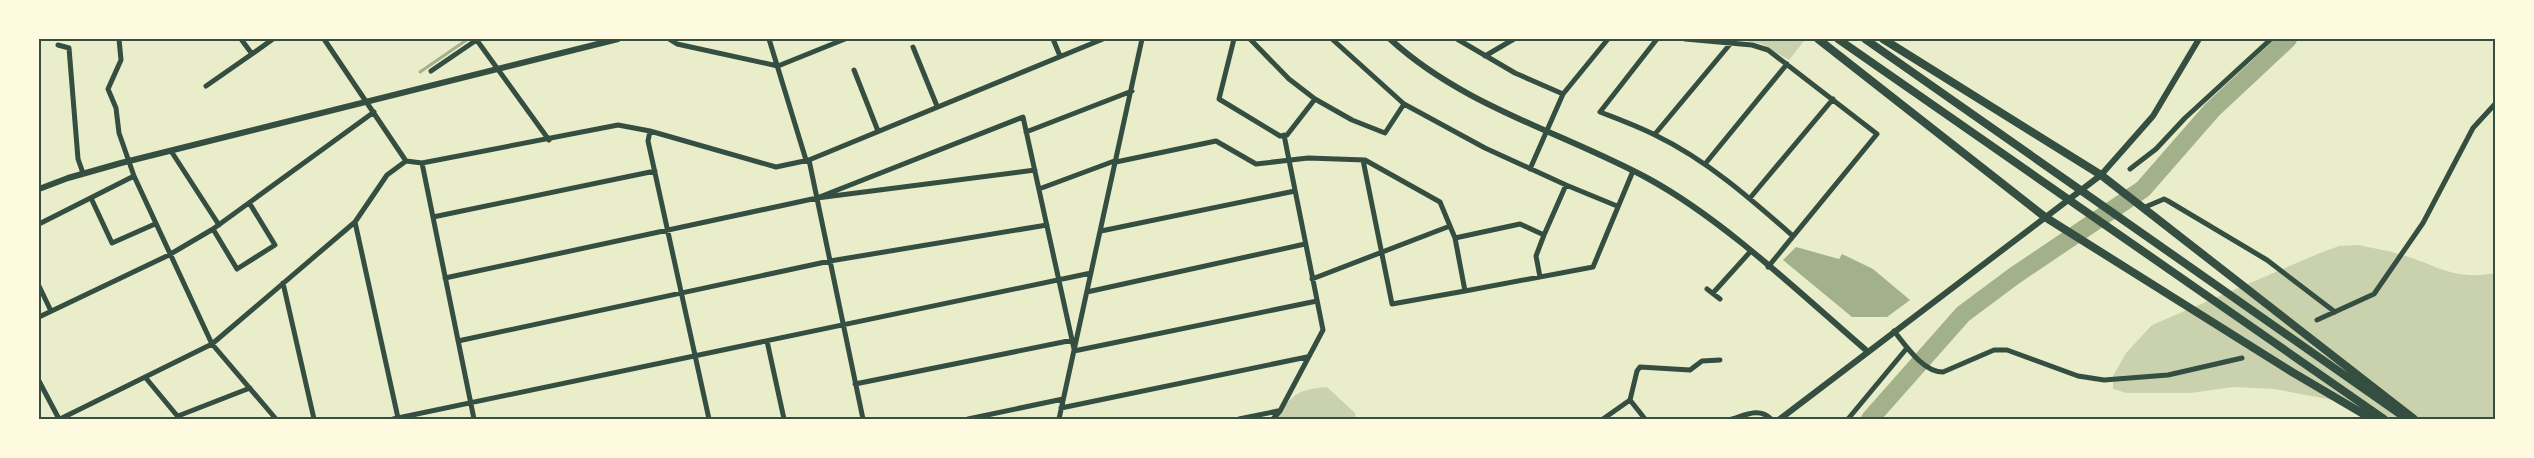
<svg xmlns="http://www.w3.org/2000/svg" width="2534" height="458" font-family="'Libre Baskerville',serif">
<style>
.green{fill:#cad2ad}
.water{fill:#a3b18a}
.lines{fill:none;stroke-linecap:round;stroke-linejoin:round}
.stream{stroke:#a3b18a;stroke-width:3}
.river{stroke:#a3b18a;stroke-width:18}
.minor{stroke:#344e41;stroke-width:5}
.tertiary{stroke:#344e41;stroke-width:6}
.trunk{stroke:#344e41;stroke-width:8}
.neatline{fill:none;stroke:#344e41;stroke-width:2}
</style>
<rect width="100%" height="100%" fill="#e9edc9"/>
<!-- green -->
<path class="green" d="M 1734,39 L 1800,39 L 1804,41 L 1789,60 L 1762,44 Z
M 2358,245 C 2371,248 2386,250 2399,254 C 2438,265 2452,281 2495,273 L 2495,419 L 2365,419 L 2333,400 L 2274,389 L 2233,387 L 2191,393 L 2127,393 L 2113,389 L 2113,376 L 2126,353 L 2152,325 L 2320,253 L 2339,246 Z
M 1327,387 L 1355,413 L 1356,419 L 1276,419 C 1293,394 1296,390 1327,387 Z"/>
<!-- water -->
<path class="water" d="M 1796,247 L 1839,259 L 1842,254 L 1873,269 L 1910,300 L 1887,317 L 1852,317 L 1783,260 Z"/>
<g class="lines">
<!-- stream -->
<path class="stream" d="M 420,72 L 468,39"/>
<!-- river -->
<path class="river" d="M 1870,419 L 1963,314 L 2014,276 L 2143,189 L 2212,110 L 2288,39"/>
<!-- minor -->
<path class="minor" d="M 119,39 L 121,60 L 108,89 L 116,108 L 119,133 L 134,176
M 241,39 L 252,54 L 273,39
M 324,39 L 406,161 L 422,163 L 618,125 L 650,131 L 776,167 L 809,160 L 1103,39
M 476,39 L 549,140
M 669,39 L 677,44 L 778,66 L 845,39
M 769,39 L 806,160
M 1053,39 L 1060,56
M 1234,39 L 1219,99 L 1280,136 L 1287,135 L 1315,99 L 1289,79 L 1250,39
M 1332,39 L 1404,104 L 1485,148 L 1566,185
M 1457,39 L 1515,73 L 1563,94 L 1608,39
M 1657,39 L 1600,112 C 1618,119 1637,126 1655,135 C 1707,160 1751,199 1793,236
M 1685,39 L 1752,45 L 1768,50 L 1877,134 L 1768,267
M 58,45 L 69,48 L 78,159 L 83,173
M 913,47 L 937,106
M 1485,56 L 1514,39
M 854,70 L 878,131
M 431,71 L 478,39
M 206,86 L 252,54
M 1315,99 L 1352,120 L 1385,133 L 1404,104
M 650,131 L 648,141 L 709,419
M 1026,132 L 1132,91
M 1655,134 L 1731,43
M 171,151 L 219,225
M 809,160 L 863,419
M 1363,160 L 1392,304 L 1465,291
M 1116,162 L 1216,141 L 1256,164 L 1308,158 L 1365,160 L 1440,202 L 1455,238 L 1465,291 L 1593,267 L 1633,171
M 422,163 L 474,419
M 1705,164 L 1787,64
M 1530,169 L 1563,94
M 2130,169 L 2156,149 L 2185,118 L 2271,39
M 1035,170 L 817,198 L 1023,117 L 1074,349
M 1039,189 L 1117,160
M 91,198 L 112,243 L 155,224
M 1750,198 L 1833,99
M 2143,208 L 2164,199 L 2168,201 L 2267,260 L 2335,312
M 433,217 L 655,171
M 355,222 L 398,418
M 39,224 L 134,176 L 212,344 L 276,419
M 213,229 L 237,269 L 275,245 L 250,204
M 1101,231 L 1295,191
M 1544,235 L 1566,185 L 1617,206
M 1455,238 L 1520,224 L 1544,235 L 1536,256 L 1540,277
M 445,278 L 817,198
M 1312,279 L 1450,226
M 283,283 L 314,419
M 39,286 L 51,311
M 1707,289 L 1720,299
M 1087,292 L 1305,244
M 1713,293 L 1750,252
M 39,317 L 169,255 L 213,229 L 374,112
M 2317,320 L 2374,294 L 2423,223 L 2473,128 L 2495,104
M 1894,331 C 1906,346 1923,372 1943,372 L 1994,350 L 2007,350 L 2078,376 L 2104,380 L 2168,375 L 2242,358
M 458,341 L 830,261 L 1047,225
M 767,341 L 784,419
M 1074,351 L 1317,301
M 145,377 L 179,418
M 39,381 L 59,419
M 855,384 L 1073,340
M 1630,400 L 1645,419
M 1061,408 L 1307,357
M 178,416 L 250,388
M 60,419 L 212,344 L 355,222 L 387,175 L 406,161
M 393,419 L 1091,273
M 968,419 L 1063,399
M 1059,419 L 1142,39
M 1239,419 L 1278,411
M 1273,419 L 1280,411 L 1323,330 L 1284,135
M 1603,419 L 1630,400 L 1637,371 L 1640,367 L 1690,370 L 1702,361 L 1720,360
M 1732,419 C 1745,415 1760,407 1771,419
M 1848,419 L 1907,348"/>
<!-- tertiary -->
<path class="tertiary" d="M 1390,39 C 1464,107 1562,132 1649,179 C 1724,220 1802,295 1867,351
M 39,189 L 68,178 L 121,163 L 618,39
M 1780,419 L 2101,175 L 2153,116 L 2199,39"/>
<!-- trunk -->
<path class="trunk" d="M 1818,39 L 2045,217 L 2292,372 L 2372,419
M 1838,39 L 2384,419
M 1865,39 L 2407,419
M 1883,39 L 2101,175 L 2414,419"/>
</g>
<!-- border -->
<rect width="2534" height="458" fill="none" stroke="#fefae0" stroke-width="81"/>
<rect x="40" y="40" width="2454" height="378" class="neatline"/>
</svg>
